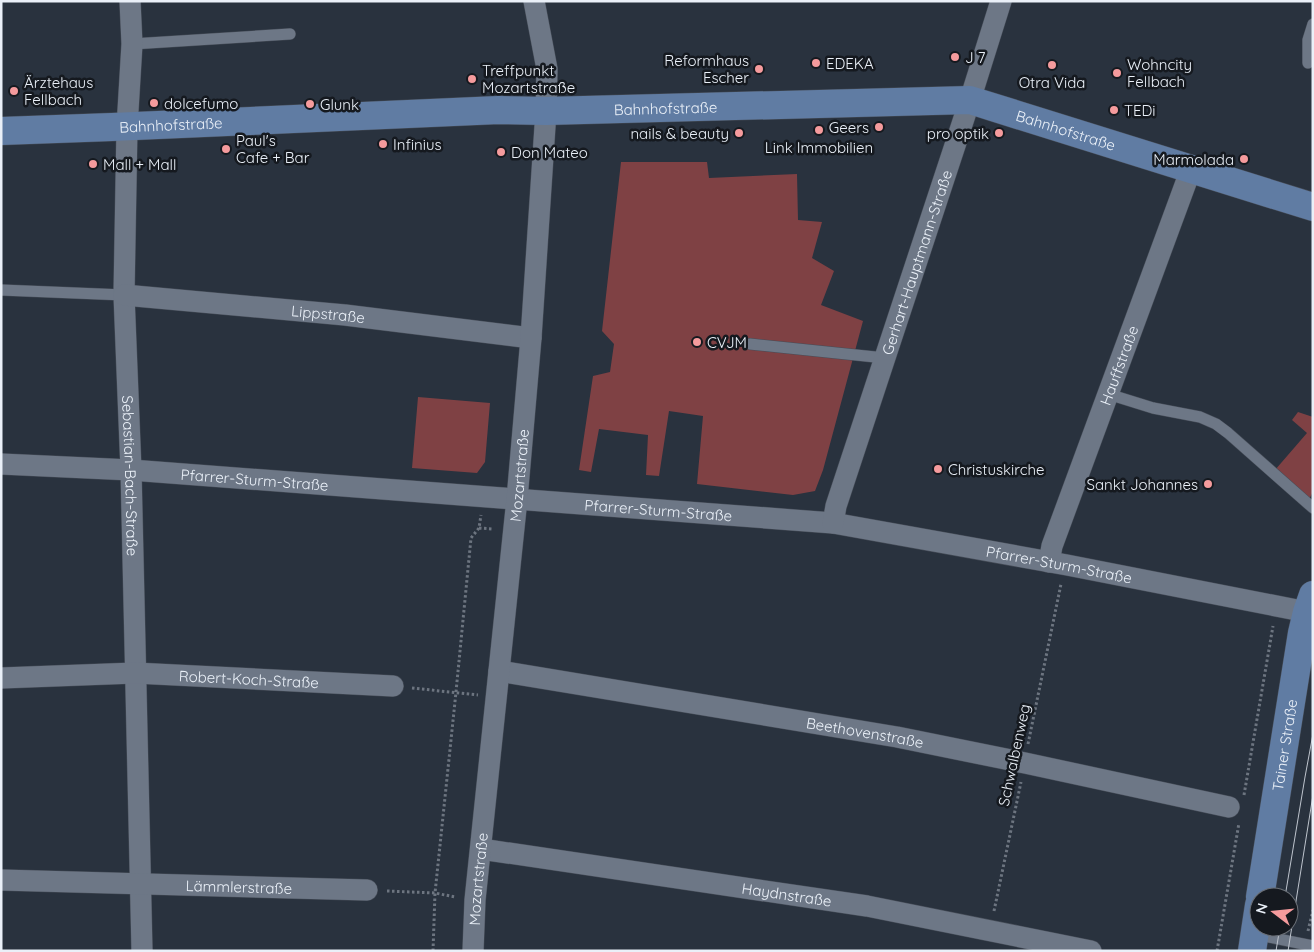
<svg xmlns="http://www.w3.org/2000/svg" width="1314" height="952" font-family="Quicksand,sans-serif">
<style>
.green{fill:#7f4144}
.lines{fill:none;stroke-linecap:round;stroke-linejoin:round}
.lane-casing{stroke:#464d58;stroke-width:12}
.street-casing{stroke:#464d58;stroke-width:22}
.secondary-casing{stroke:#464d58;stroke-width:29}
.path{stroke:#6d7580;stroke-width:3;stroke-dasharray:2.5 2.5;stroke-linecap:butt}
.lane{stroke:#6d7786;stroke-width:11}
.street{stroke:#6d7786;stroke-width:21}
.secondary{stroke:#607ca3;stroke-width:28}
.tram{stroke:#bfc5ce;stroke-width:1}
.poi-dot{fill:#f59b9d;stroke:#15191f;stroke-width:2}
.labels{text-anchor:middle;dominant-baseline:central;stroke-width:5;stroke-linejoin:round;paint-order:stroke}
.poi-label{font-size:15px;fill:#eaf0f8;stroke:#15191f;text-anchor:start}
.street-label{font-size:15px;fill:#eaf0f8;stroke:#15191f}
</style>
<rect width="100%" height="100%" fill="#29323e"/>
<!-- green -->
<path class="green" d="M 621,162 L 707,162 L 709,178 L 797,174 L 798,220 L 822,222 L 812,258 L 834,271 L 821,305 L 863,321 L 823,470 L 815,491 L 793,495 L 697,484 L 703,416 L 669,411 L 659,476 L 646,475 L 648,435 L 599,429 L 591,472 L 579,470 L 593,376 L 610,372 L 614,344 L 602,331 Z
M 418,397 L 490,403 L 485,462 L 477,473 L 412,468 Z
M 1298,412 L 1313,417 L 1313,491 L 1309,500 L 1275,470 L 1307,433 L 1292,420 Z"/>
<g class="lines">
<!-- lane casing -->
<g class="lane-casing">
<path id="lane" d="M 132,44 L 290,34
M 1308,63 L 1308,40 L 1313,24
M 1,290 L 124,295
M 750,344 L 885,358
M 1108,394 L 1153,408 L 1200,417 L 1216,424 L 1228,433 L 1313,508
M 1254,934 L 1313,946"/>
</g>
<!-- street casing -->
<g class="street-casing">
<g id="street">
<path id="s1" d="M 130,1 L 132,44 L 127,127 L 124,295 L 131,470 L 142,951"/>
<path id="s2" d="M 124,295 L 345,315 L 531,338"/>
<path id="s3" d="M 1,464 L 131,470 L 833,523 L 1067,565 L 1307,612"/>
<path id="s4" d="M 833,523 L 836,506 L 970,100 L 1001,1"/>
<path id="s5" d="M 1049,562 L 1052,546 L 1191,169"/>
<path id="s6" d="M 499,671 L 897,737 L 1025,763 L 1229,807"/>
<path id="s7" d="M 1,678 L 135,673 L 393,686"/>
<path id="s8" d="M 481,849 L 867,906 L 1091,951"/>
<path id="s9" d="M 1,880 L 367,890"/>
<path id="s10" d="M 473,951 L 475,900 L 517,499 L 531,338 L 546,111 L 547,69 L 534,1"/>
</g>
</g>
<!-- secondary casing -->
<g class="secondary-casing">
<g id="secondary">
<path id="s11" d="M 1,131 L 112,127 L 499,110 L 546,111 L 970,100 L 1313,207"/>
<path id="s12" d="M 1260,897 L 1302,633 L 1307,612 L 1313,595"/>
<path d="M 1252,951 L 1259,905"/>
</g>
</g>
<!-- path -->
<path class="path" d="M 479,528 L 493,529
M 412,688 L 478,695
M 1028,744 L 1061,584
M 1244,795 L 1273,626
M 387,891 L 435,893 L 455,897
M 994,911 L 1021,782
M 1308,931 L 1313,910
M 433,951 L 435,893 L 456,692 L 471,538 L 479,528 L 481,515
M 1217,951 L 1239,823"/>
<!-- lane -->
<use href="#lane" class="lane"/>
<!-- street -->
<use href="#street" class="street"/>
<!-- secondary -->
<use href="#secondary" class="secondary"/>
<!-- tram -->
<path class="tram" d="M 1285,897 L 1305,777 L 1313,734
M 1276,951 L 1280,927
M 1288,951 L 1313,795"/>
</g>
<!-- markers -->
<g class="poi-dot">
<circle cx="955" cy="57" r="5"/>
<circle cx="816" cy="63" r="5"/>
<circle cx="1052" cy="65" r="5"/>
<circle cx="759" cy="69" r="5"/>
<circle cx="1117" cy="73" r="5"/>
<circle cx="472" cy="79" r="5"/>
<circle cx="14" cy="91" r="5"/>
<circle cx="154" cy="103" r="5"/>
<circle cx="310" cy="104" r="5"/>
<circle cx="1114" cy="110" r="5"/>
<circle cx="879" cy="127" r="5"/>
<circle cx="819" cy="130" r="5"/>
<circle cx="739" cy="133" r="5"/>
<circle cx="999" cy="133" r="5"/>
<circle cx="383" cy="144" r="5"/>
<circle cx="226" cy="149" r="5"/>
<circle cx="501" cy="152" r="5"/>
<circle cx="1244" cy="159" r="5"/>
<circle cx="93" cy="164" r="5"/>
<circle cx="697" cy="342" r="5"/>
<circle cx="938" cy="469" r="5"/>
<circle cx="1208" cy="484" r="5"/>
</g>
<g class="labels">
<!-- poi labels -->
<g class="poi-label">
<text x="965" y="57">J 7</text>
<text x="749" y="60" text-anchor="end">Reformhaus<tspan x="749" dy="17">Escher</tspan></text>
<text x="826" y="63">EDEKA</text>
<text x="1127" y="64">Wohncity<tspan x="1127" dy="17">Fellbach</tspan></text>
<text x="482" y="70">Treffpunkt<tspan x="482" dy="17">Mozartstraße</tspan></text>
<text x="24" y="82">Ärztehaus<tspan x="24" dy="17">Fellbach</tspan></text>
<text x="1052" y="82" text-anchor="middle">Otra Vida</text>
<text x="164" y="103">dolcefumo</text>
<text x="320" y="104">Glunk</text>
<text x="1124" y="110">TEDi</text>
<text x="869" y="127" text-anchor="end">Geers</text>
<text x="729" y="133" text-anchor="end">nails &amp; beauty</text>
<text x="989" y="133" text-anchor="end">pro optik</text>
<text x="236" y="140">Paul's<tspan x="236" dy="17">Cafe + Bar</tspan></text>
<text x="393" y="144">Infinius</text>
<text x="819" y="147" text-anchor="middle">Link Immobilien</text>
<text x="511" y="152">Don Mateo</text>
<text x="1234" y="159" text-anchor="end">Marmolada</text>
<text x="103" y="164">Mall + Mall</text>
<text x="707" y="342">CVJM</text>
<text x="948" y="469">Christuskirche</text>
<text x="1198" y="484" text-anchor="end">Sankt Johannes</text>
</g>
<!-- street labels -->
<g class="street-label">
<text stroke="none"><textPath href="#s11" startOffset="665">Bahnhofstraße</textPath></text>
<text stroke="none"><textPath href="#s11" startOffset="170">Bahnhofstraße</textPath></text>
<text stroke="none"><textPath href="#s11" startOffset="1070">Bahnhofstraße</textPath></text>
<text stroke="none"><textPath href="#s4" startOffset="274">Gerhart-Hauptmann-Straße</textPath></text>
<text stroke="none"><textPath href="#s2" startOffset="205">Lippstraße</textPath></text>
<text stroke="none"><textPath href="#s5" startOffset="209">Hauffstraße</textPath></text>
<text stroke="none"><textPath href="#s1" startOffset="475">Sebastian-Bach-Straße</textPath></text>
<text stroke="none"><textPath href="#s10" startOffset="478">Mozartstraße</textPath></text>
<text stroke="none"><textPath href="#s3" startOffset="254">Pfarrer-Sturm-Straße</textPath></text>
<text stroke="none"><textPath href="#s3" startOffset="659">Pfarrer-Sturm-Straße</textPath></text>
<text stroke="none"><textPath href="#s3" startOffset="1064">Pfarrer-Sturm-Straße</textPath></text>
<text stroke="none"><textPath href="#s7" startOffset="248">Robert-Koch-Straße</textPath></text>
<text stroke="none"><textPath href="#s6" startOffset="371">Beethovenstraße</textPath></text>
<text stroke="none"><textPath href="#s12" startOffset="154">Tainer Straße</textPath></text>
<text transform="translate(1014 755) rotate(-78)">Schwalbenweg</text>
<text stroke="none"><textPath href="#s10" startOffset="72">Mozartstraße</textPath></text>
<text stroke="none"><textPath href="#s9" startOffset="238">Lämmlerstraße</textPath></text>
<text stroke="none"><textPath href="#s8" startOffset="309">Haydnstraße</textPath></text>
</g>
</g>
<!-- border -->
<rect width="1314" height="952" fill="none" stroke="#eaf0f8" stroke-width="5"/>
<!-- north arrow -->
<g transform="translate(1274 912) rotate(286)"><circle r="24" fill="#15191f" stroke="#6a6f76"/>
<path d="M0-4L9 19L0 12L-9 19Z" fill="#f59b9d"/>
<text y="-8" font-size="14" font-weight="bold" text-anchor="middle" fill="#eaf0f8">N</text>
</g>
</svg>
